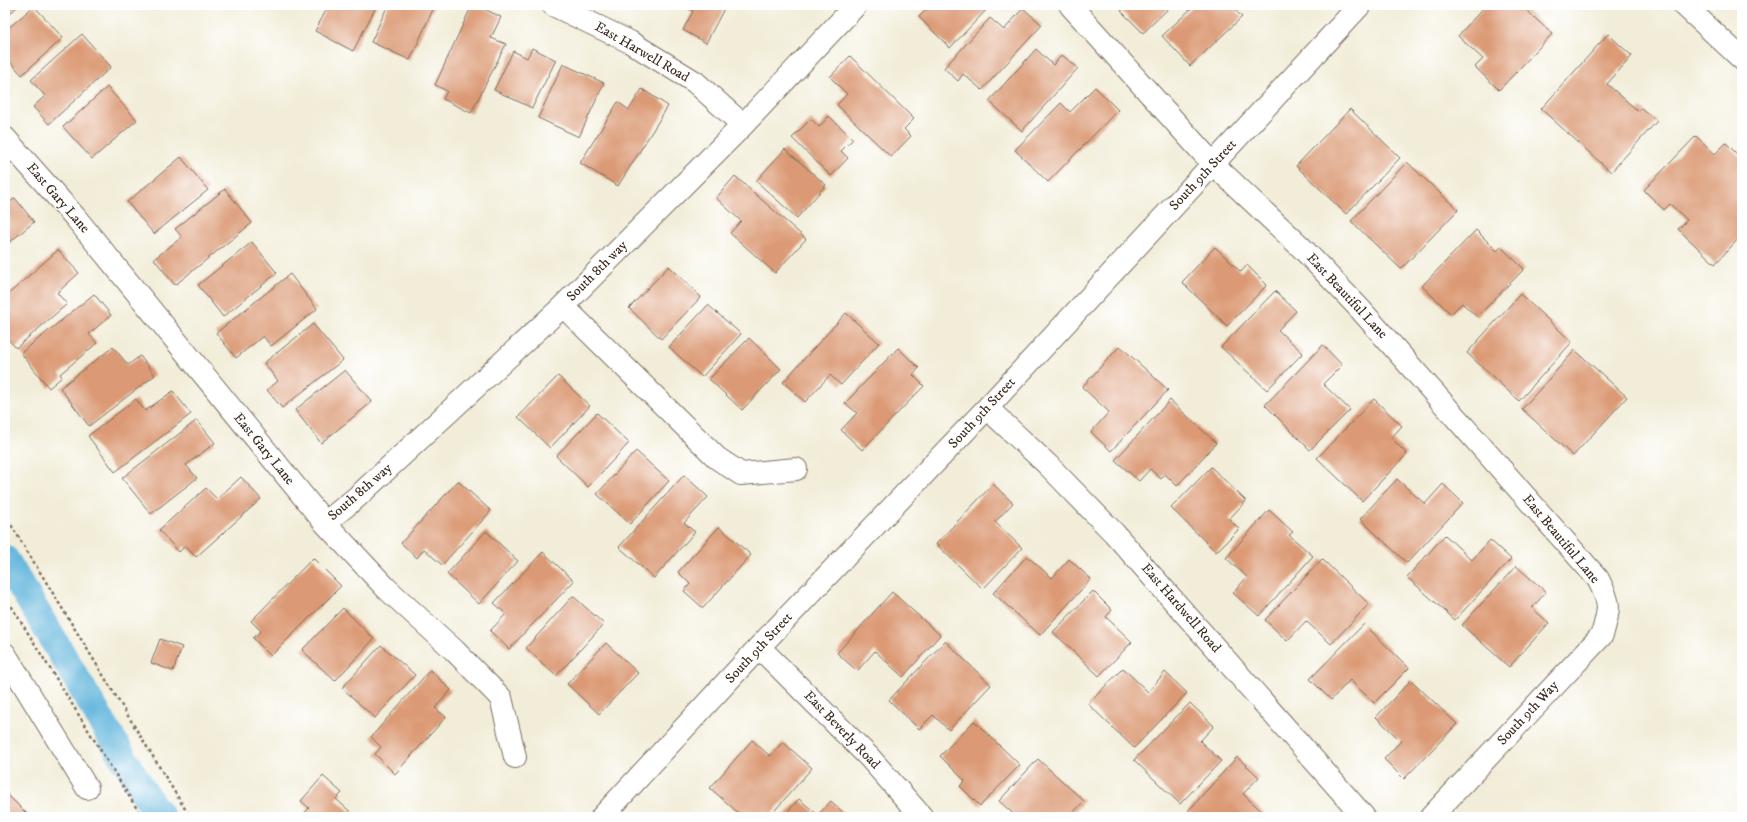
<svg xmlns="http://www.w3.org/2000/svg" width="1747" height="822" font-family="'IM FELL DW Pica',serif">
<style>
.lines{fill:none;stroke-linecap:round;stroke-linejoin:round}
.canal{stroke:#5fb4db;stroke-width:28}
.building{fill:#db9a75}
.street-casing{stroke:#7b6e5f;stroke-width:24}
.path{stroke:#7b6e5f;stroke-width:2.5;stroke-dasharray:3 3;stroke-linecap:butt}
.street{stroke:#fff;stroke-width:22}
.labels{text-anchor:middle;dominant-baseline:central;stroke-width:3;stroke-linejoin:round;paint-order:stroke}
.street-label{font-size:14px;fill:#3b2a1e;stroke:#fff}
</style>
<rect width="100%" height="100%" fill="#fff"/>
<filter id="ink" filterUnits="userSpaceOnUse"><feTurbulence type="fractalNoise" baseFrequency=".025" numOctaves="2"/><feDisplacementMap in="SourceGraphic" scale="8" xChannelSelector="R" yChannelSelector="G"/><feConvolveMatrix kernelMatrix="1 2 1 2 8 2 1 2 1" color-interpolation-filters="sRGB"/></filter>
<filter id="wash" filterUnits="userSpaceOnUse"><feTurbulence type="fractalNoise" baseFrequency=".012" numOctaves="4" result="noise"/><feDisplacementMap in="SourceGraphic" scale="16" xChannelSelector="R" yChannelSelector="G"/><feGaussianBlur stdDeviation="0.9" result="paint"/><feColorMatrix in="noise" values="0 0 0 0 0 0 0 0 0 0 0 0 0 0 0 0 0 1.4 0 .05"/><feComposite in="paint" operator="in"/></filter>
<g filter="url(#wash)">
<rect width="100%" height="100%" fill="#f2edd8"/>
<g class="lines">
<!-- canal -->
<path class="canal" d="M 5,559 L 148,799 L 161,817"/>
</g>
<g id="blocks">
<!-- building -->
<path class="building" d="M 5,5 L 19,5 L 5,18 Z
M 329,5 L 377,5 L 353,51 L 315,31 Z
M 388,5 L 435,5 L 410,60 L 371,42 Z
M 472,5 L 476,5 L 501,17 L 491,38 L 506,44 L 471,113 L 443,99 L 447,91 L 435,85 Z
M 681,5 L 726,5 L 706,43 L 683,30 L 693,11 Z
M 930,5 L 991,5 L 950,48 L 919,17 Z
M 1128,5 L 1172,5 L 1143,33 L 1121,11 Z
M 1195,5 L 1230,5 L 1242,17 L 1190,66 L 1162,36 Z
M 1486,5 L 1521,5 L 1552,34 L 1499,90 L 1475,67 L 1483,59 L 1458,36 Z
M 34,6 L 63,38 L 22,75 L 5,56 L 5,31 Z
M 1023,8 L 1042,25 L 982,90 L 963,74 L 958,81 L 944,68 L 990,18 L 1004,30 Z
M 82,34 L 111,67 L 49,124 L 33,107 L 45,96 L 31,80 Z
M 1608,34 L 1632,56 L 1607,84 L 1638,111 L 1641,108 L 1657,121 L 1611,172 L 1541,109 Z
M 532,48 L 556,60 L 532,108 L 494,90 L 513,51 L 527,58 Z
M 1036,49 L 1053,65 L 1062,55 L 1078,68 L 1022,131 L 989,101 Z
M 850,56 L 914,119 L 904,129 L 911,136 L 891,157 L 837,105 L 847,94 L 830,77 Z
M 563,64 L 604,83 L 579,137 L 538,118 Z
M 107,87 L 137,120 L 92,159 L 63,127 Z
M 1095,87 L 1118,110 L 1048,182 L 1015,150 L 1061,103 L 1070,112 Z
M 642,89 L 668,106 L 618,186 L 580,163 L 618,102 L 629,110 Z
M 1350,109 L 1400,158 L 1346,214 L 1296,166 Z
M 829,116 L 853,139 L 841,151 L 848,158 L 831,176 L 792,138 L 811,119 L 819,127 Z
M 1696,136 L 1715,154 L 1726,143 L 1742,159 L 1742,235 L 1715,264 L 1678,229 L 1687,220 L 1670,204 L 1664,210 L 1644,190 Z
M 785,149 L 826,185 L 797,218 L 756,181 Z
M 181,157 L 208,190 L 154,234 L 127,202 Z
M 1407,162 L 1458,210 L 1401,269 L 1351,221 Z
M 735,176 L 806,239 L 775,273 L 730,233 L 741,221 L 716,198 Z
M 225,189 L 252,223 L 175,285 L 154,259 L 182,237 L 175,229 Z
M 15,198 L 34,222 L 5,246 L 5,206 Z
M 1476,230 L 1497,251 L 1501,247 L 1524,269 L 1477,317 L 1462,303 L 1451,314 L 1422,286 Z
M 252,242 L 277,273 L 223,317 L 198,285 Z
M 1215,247 L 1241,272 L 1247,265 L 1267,285 L 1227,326 L 1182,282 Z
M 58,250 L 79,273 L 57,293 L 67,304 L 16,348 L 5,336 L 5,297 Z
M 669,266 L 701,297 L 661,339 L 629,308 Z
M 290,274 L 317,309 L 271,346 L 263,336 L 236,358 L 216,333 Z
M 1275,291 L 1296,311 L 1278,330 L 1303,353 L 1267,390 L 1221,347 Z
M 94,294 L 111,315 L 89,334 L 97,343 L 60,374 L 62,377 L 49,388 L 21,353 Z
M 1520,294 L 1572,342 L 1519,401 L 1467,353 Z
M 708,305 L 741,334 L 702,377 L 669,347 Z
M 846,313 L 879,343 L 841,385 L 830,375 L 805,402 L 783,382 Z
M 313,324 L 343,360 L 282,408 L 267,390 L 278,381 L 264,363 Z
M 749,338 L 781,369 L 742,410 L 709,379 Z
M 1323,345 L 1342,365 L 1323,384 L 1350,410 L 1310,450 L 1265,405 Z
M 1120,346 L 1168,390 L 1111,451 L 1091,432 L 1109,412 L 1082,387 Z
M 113,347 L 128,365 L 140,356 L 155,375 L 89,426 L 60,388 Z
M 898,348 L 919,368 L 913,375 L 924,386 L 862,450 L 841,430 L 857,413 L 845,403 Z
M 1575,350 L 1627,397 L 1573,456 L 1522,409 Z
M 345,370 L 372,402 L 321,443 L 295,410 Z
M 558,376 L 590,406 L 550,448 L 518,417 Z
M 173,391 L 191,414 L 115,472 L 88,436 L 136,399 L 145,411 Z
M 1374,399 L 1402,426 L 1391,438 L 1407,454 L 1362,501 L 1317,458 Z
M 1170,400 L 1216,443 L 1177,486 L 1165,474 L 1161,479 L 1150,469 L 1139,481 L 1115,460 Z
M 597,413 L 629,443 L 588,487 L 556,456 Z
M 197,420 L 215,443 L 186,465 L 197,478 L 151,514 L 122,478 Z
M 636,451 L 669,481 L 630,524 L 597,494 Z
M 1211,467 L 1246,501 L 1229,519 L 1239,529 L 1216,552 L 1171,508 Z
M 684,475 L 708,497 L 684,523 L 695,532 L 654,578 L 619,547 Z
M 241,477 L 261,499 L 196,557 L 185,546 L 179,552 L 159,530 L 206,488 L 217,499 Z
M 1397,479 L 1425,504 L 1443,484 L 1463,503 L 1407,563 L 1360,519 Z
M 458,481 L 491,511 L 442,565 L 424,549 L 417,558 L 401,543 Z
M 993,484 L 1013,503 L 995,522 L 1022,548 L 983,589 L 936,544 Z
M 1269,510 L 1293,532 L 1289,535 L 1313,556 L 1259,616 L 1233,593 L 1247,577 L 1226,558 Z
M 719,527 L 751,555 L 703,608 L 684,591 L 690,584 L 678,572 Z
M 486,531 L 518,561 L 479,604 L 447,574 Z
M 1445,535 L 1472,560 L 1490,540 L 1511,559 L 1455,620 L 1407,577 Z
M 543,552 L 574,581 L 509,649 L 490,631 L 506,614 L 494,603 Z
M 1027,556 L 1052,578 L 1069,559 L 1091,579 L 1040,635 L 993,593 Z
M 313,558 L 341,586 L 271,656 L 253,638 L 261,631 L 251,621 Z
M 1322,559 L 1369,604 L 1331,644 L 1306,621 L 1287,641 L 1265,620 Z
M 1516,566 L 1546,592 L 1532,608 L 1549,623 L 1509,667 L 1462,625 Z
M 1093,591 L 1112,610 L 1106,617 L 1132,642 L 1099,676 L 1053,632 Z
M 892,592 L 940,635 L 903,677 L 875,651 L 857,671 L 837,653 Z
M 573,596 L 604,624 L 556,676 L 526,648 Z
M 343,608 L 374,639 L 335,681 L 302,650 Z
M 1364,624 L 1409,668 L 1374,703 L 1350,680 L 1331,700 L 1310,679 Z
M 160,639 L 182,647 L 173,671 L 151,663 Z
M 945,641 L 991,685 L 949,730 L 933,715 L 919,729 L 889,700 Z
M 606,643 L 638,673 L 599,714 L 567,684 Z
M 381,645 L 415,675 L 375,718 L 342,688 Z
M 1123,668 L 1148,692 L 1165,672 L 1187,693 L 1134,748 L 1088,704 Z
M 430,670 L 451,690 L 435,708 L 446,717 L 395,774 L 375,754 L 381,747 L 371,737 Z
M 1411,680 L 1457,724 L 1404,779 L 1384,759 L 1401,741 L 1376,717 Z
M 1190,703 L 1214,726 L 1200,741 L 1221,761 L 1180,804 L 1134,760 Z
M 974,721 L 1020,765 L 980,806 L 960,786 L 965,781 L 940,756 Z
M 752,740 L 770,756 L 783,742 L 812,768 L 769,817 L 743,817 L 710,788 Z
M 1237,757 L 1259,777 L 1243,794 L 1268,817 L 1194,817 L 1188,811 Z
M 1038,759 L 1084,801 L 1069,817 L 1017,817 L 999,801 Z
M 323,776 L 342,793 L 336,799 L 356,817 L 301,817 L 309,808 L 301,801 Z
M 5,792 L 30,817 L 5,817 Z
M 799,799 L 818,815 L 831,801 L 848,817 L 783,817 Z"/>
</g>
</g>
<g filter="url(#ink)">
<use href="#blocks" fill-opacity="0" stroke="#7b6e5f" stroke-width="1"/>
<g class="lines">
<!-- street casing -->
<g class="street-casing">
<path id="street" d="M 553,5 L 630,42 L 695,82 L 743,125
M 1070,5 L 1213,164 L 1302,248 L 1360,309 L 1598,579 C 1611,604 1610,607 1602,635 L 1431,817
M 1684,5 L 1742,59
M 5,138 L 75,217 L 325,523 L 386,588 L 454,650 L 501,698 L 515,757
M 563,306 L 717,458 L 741,474 L 796,469
M 987,408 L 1048,465 L 1114,533 L 1364,817
M 325,523 L 357,497 L 563,306 L 743,125 L 856,5
M 759,647 L 869,757 L 922,817
M 5,654 L 87,788
M 602,817 L 759,647 L 987,408 L 1360,5"/>
</g>
<!-- path -->
<path class="path" d="M 5,515 L 190,817
M 5,596 L 142,817"/>
<!-- street -->
<use href="#street" class="street"/>
</g>
</g>
<g class="labels">
<!-- street labels -->
<g class="street-label">
<text transform="translate(642 52) rotate(30)">East Harwell Road</text>
<text transform="translate(1203 175) rotate(-47)">South 9th Street</text>
<text transform="translate(58 198) rotate(49)">East Gary Lane</text>
<text transform="translate(597 271) rotate(-45)">South 8th way</text>
<text transform="translate(1347 296) rotate(47)">East Beautiful Lane</text>
<text transform="translate(982 413) rotate(-47)">South 9th Street</text>
<text transform="translate(264 449) rotate(51)">East Gary Lane</text>
<text transform="translate(360 492) rotate(-41)">South 8th way</text>
<text transform="translate(1561 539) rotate(50)">East Beautiful Lane</text>
<text transform="translate(1181 608) rotate(49)">East Hardwell Road</text>
<text transform="translate(759 648) rotate(-47)">South 9th Street</text>
<text transform="translate(1528 713) rotate(-47)">South 9th Way</text>
<text transform="translate(842 730) rotate(46)">East Beverly Road</text>
</g>
</g>
<!-- margin -->
<rect width="1747" height="822" fill="none" stroke="#fff" stroke-width="20"/>
</svg>
